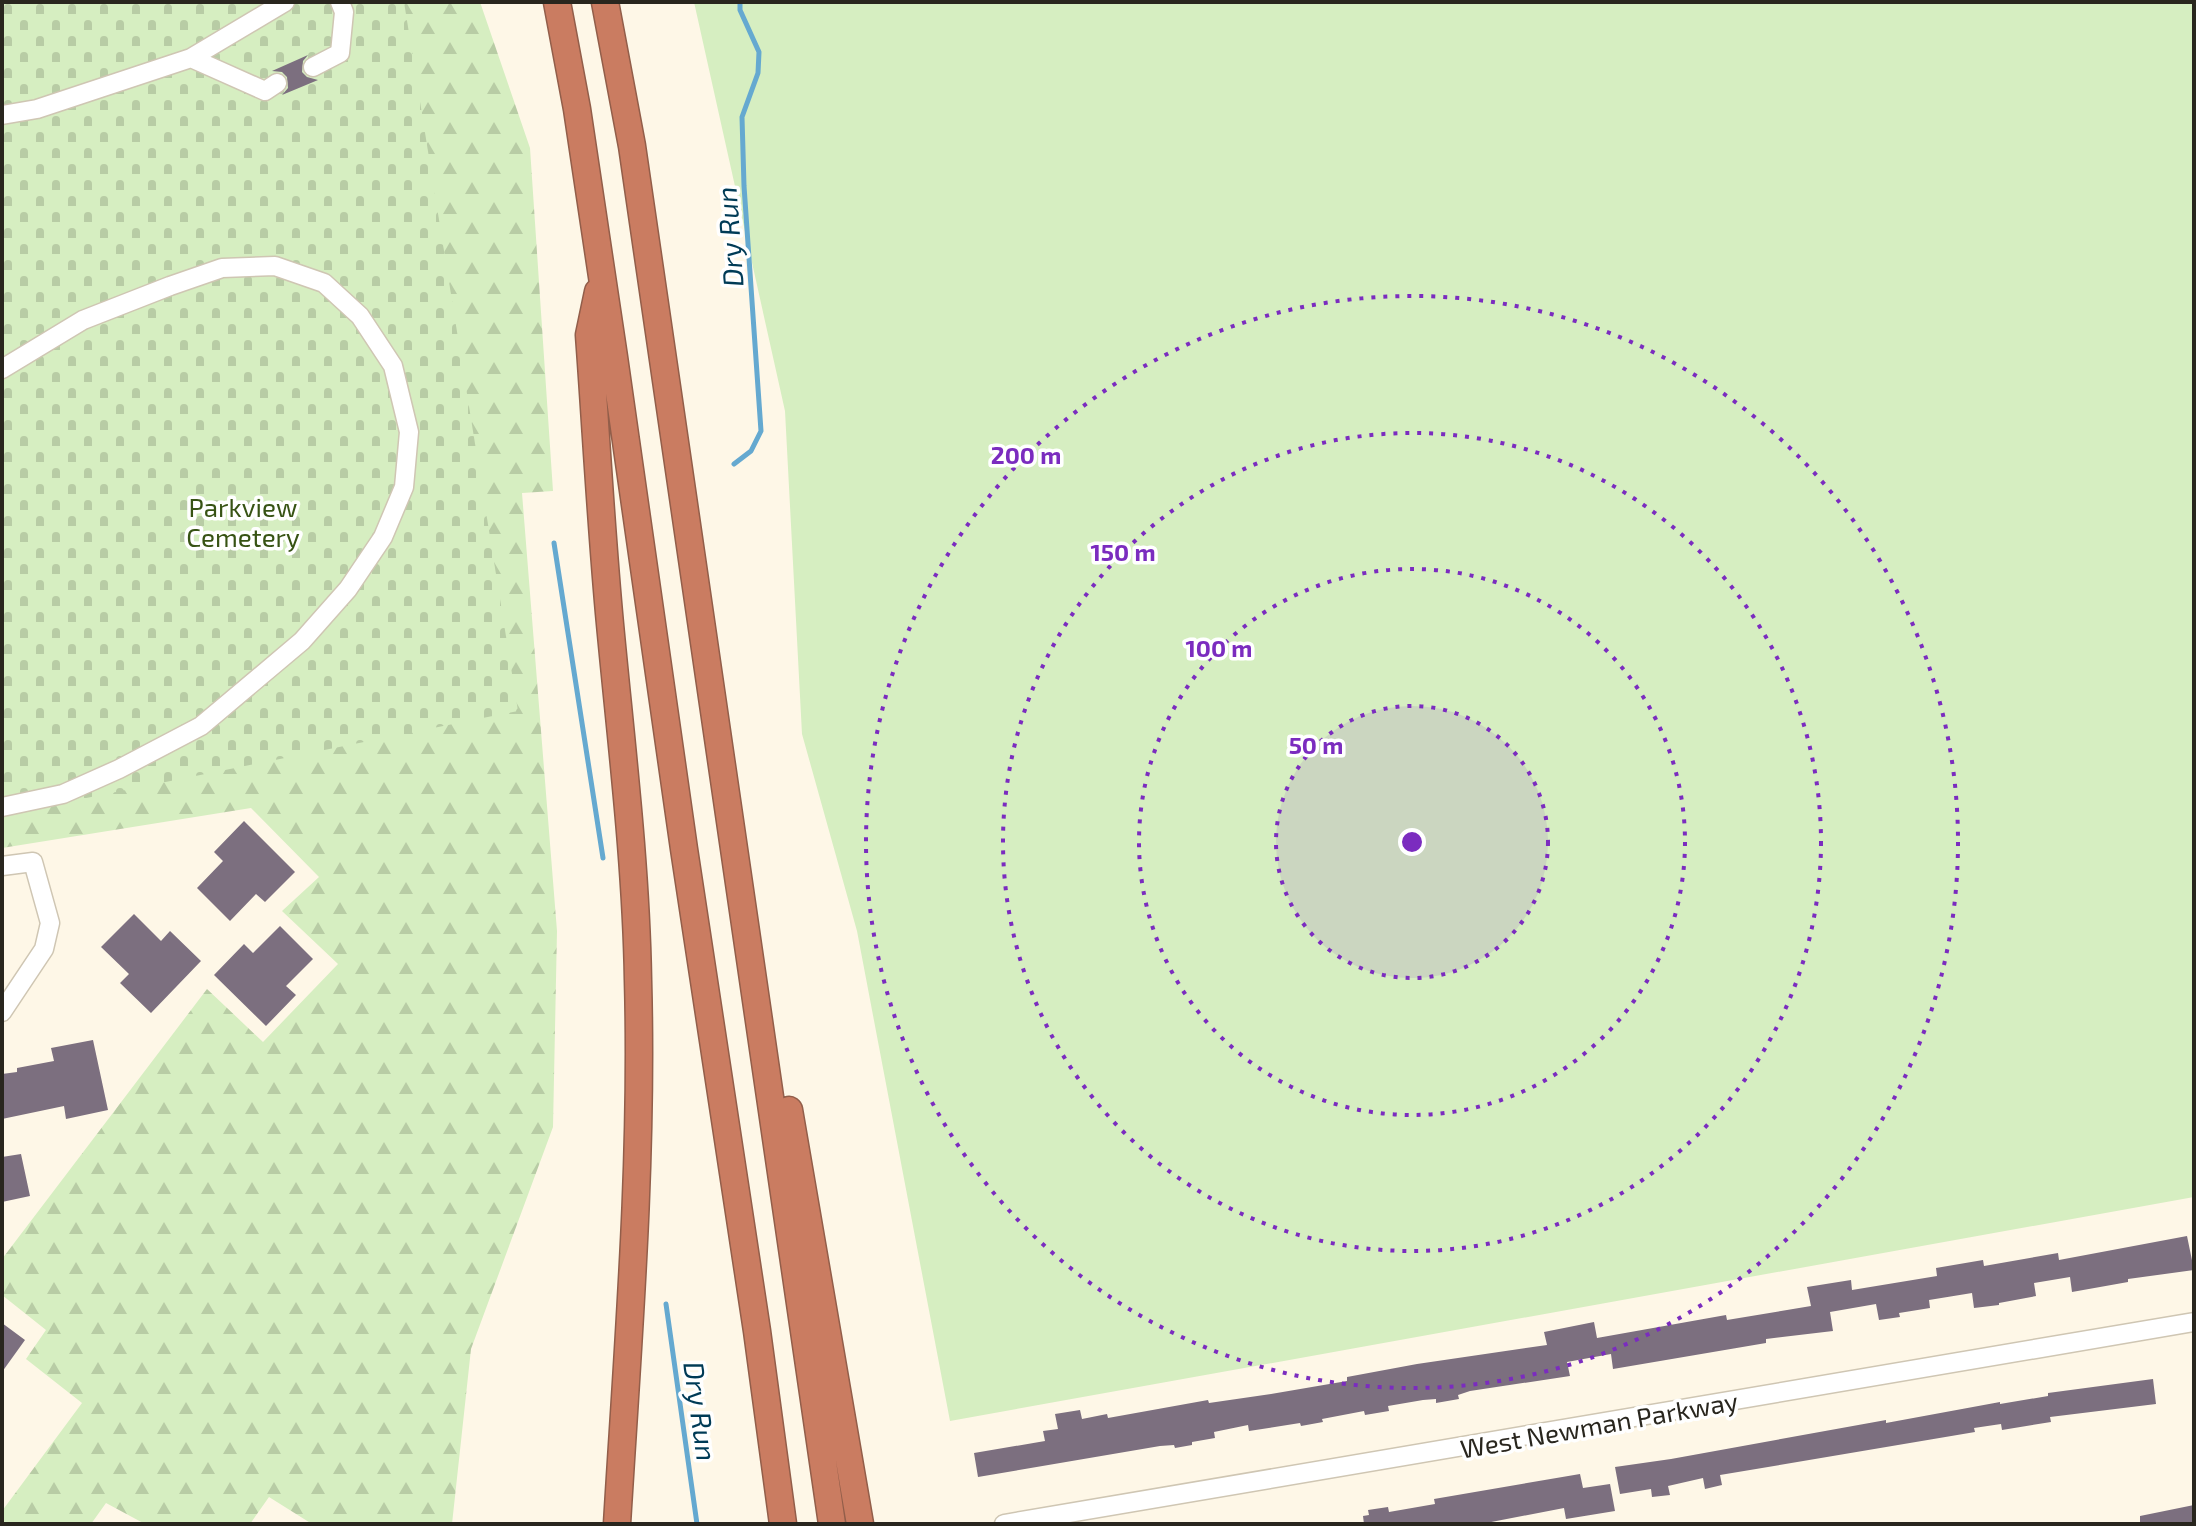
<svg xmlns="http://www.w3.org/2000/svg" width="2196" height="1526" font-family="'Exo 2',sans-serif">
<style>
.green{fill:#d6eec1}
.forest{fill:url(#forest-firs)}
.cemetery{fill:url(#cemetery-stones)}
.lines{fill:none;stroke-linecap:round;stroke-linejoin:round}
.stream{stroke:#65a9d0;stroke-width:5}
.building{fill:#7c6f7f}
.minor-casing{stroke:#cfc6b3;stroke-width:21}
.highway-casing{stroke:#925e4a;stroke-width:29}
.minor{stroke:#fff;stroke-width:18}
.highway{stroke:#ca7c61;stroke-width:26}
.ring{fill:none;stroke:#7b2cbf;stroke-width:4;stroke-dasharray:4 8}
.labels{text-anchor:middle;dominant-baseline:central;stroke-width:7;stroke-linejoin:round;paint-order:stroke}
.park-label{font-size:26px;fill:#375314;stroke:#fff}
.street-label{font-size:26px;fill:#29261e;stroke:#fff}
.water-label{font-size:28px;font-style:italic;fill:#003b56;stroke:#fff}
.centre{fill:#7b2cbf;stroke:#fff;stroke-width:4}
.ring-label{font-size:24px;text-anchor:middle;font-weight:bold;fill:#7b2cbf;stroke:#fff;stroke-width:7;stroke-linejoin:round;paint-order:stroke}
</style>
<defs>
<pattern id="forest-firs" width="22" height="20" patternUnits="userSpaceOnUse" patternTransform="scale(2)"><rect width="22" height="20" fill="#d6eec1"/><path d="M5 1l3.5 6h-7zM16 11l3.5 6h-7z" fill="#b8cca5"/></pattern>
<pattern id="cemetery-stones" width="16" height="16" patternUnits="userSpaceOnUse" patternTransform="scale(2)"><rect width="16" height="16" fill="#d6eec1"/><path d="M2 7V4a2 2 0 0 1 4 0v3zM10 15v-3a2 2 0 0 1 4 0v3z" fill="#b8cca5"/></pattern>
</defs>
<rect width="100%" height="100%" fill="#fef7e7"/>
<!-- green -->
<path class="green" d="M 694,2 L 2194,2 L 2194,1197 L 950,1421 L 857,931 L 802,734 L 785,411 Z"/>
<!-- forest -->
<path class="forest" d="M 388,2 L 480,2 L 530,148 L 553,491 L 522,493 L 557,931 L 553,1127 L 471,1349 L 452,1524 L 312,1524 L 269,1497 L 250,1524 L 145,1524 L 106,1503 L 91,1524 L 2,1524 L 2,1511 L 82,1403 L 26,1359 L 46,1330 L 2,1295 L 2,1259 L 207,989 L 263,1042 L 338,964 L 282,911 L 319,877 L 251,808 L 2,848 L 2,811 Z"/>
<!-- cemetery -->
<path class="cemetery" d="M 2,2 L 404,2 L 518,711 L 2,815 Z"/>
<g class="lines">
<!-- stream -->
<path class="stream" d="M 734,464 L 751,451 L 761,431 L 744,186 L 742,117 L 758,73 L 759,52 L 740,10 L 740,2
M 554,543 L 603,858
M 666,1304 L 697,1524"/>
</g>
<!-- building -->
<path class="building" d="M 308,55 L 303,61 L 302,72 L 307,77 L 318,80 L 282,95 L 288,88 L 287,77 L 282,72 L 272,71 Z
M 244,821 L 295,872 L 265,902 L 256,894 L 230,921 L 197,888 L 223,861 L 214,852 Z
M 134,914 L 161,941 L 170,931 L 201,961 L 151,1013 L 120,983 L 129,974 L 101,947 Z
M 280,926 L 313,959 L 286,986 L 296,995 L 266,1026 L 214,975 L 244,944 L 253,953 Z
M 93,1040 L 108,1110 L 66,1119 L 64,1106 L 2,1119 L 2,1074 L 17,1072 L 17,1068 L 54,1061 L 51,1048 Z
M 21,1154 L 30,1196 L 2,1202 L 2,1157 Z
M 2187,1236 L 2194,1270 L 2128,1279 L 2128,1282 L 2072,1292 L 2070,1277 L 2034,1283 L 2036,1296 L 1999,1303 L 1999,1305 L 1974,1308 L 1972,1293 L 1929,1300 L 1930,1308 L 1899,1313 L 1900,1317 L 1879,1320 L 1876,1304 L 1830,1312 L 1833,1331 L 1766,1339 L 1766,1343 L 1613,1369 L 1611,1354 L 1567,1362 L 1570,1376 L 1470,1391 L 1458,1395 L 1459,1399 L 1436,1403 L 1436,1399 L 1423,1400 L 1388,1406 L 1389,1411 L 1365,1415 L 1364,1411 L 1322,1419 L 1323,1422 L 1301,1426 L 1300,1423 L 1249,1431 L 1248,1425 L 1214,1432 L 1215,1438 L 1192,1442 L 1192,1445 L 1175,1448 L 1174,1445 L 1160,1446 L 978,1477 L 974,1453 L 1045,1441 L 1043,1431 L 1058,1429 L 1055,1414 L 1080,1410 L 1082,1419 L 1107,1414 L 1108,1418 L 1208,1400 L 1209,1403 L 1271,1394 L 1347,1381 L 1347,1377 L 1417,1364 L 1547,1345 L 1544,1332 L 1594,1322 L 1597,1338 L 1726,1315 L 1727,1320 L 1811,1306 L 1807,1287 L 1851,1280 L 1852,1290 L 1937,1276 L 1936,1268 L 1983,1260 L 1984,1266 L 2058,1253 L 2059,1260 Z
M 2,1323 L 25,1340 L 2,1372 Z
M 2153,1379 L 2156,1404 L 2050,1417 L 2051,1422 L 2002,1430 L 2001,1424 L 1974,1428 L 1975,1432 L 1720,1475 L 1722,1485 L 1705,1489 L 1703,1478 L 1668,1486 L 1670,1495 L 1652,1497 L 1651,1489 L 1620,1494 L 1615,1467 L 1671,1459 L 1886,1420 L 1886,1423 L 2000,1402 L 2000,1404 L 2048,1396 L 2048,1393 Z
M 1580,1474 L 1583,1488 L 1610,1484 L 1615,1511 L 1566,1519 L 1564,1508 L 1481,1524 L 1364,1524 L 1363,1516 L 1369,1515 L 1368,1510 L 1388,1507 L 1389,1512 L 1435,1504 L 1434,1499 Z
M 2194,1505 L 2194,1524 L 2140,1524 L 2140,1516 Z"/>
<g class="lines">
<!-- minor casing -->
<g class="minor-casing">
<path id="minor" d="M 191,58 L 265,91 L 277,83
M 313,67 L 340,53 L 344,12 L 340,2
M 2,115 L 37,109 L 191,58 L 285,2
M 2,369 L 83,320 L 170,286 L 222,268 L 275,266 L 324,283 L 360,316 L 393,366 L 409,432 L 404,487 L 383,537 L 348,589 L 302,641 L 201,726 L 119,769 L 63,794 L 2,807
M 2,866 L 33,862 L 50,923 L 44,949 L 2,1012
M 1004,1524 L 2194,1322"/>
</g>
<!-- highway casing -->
<g class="highway-casing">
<path id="highway" d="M 557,2 L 577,109 L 614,357 L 684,849 L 757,1331 L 783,1524
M 605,2 L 632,146 L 832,1524
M 598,292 L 589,335 C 596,431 601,528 610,624 C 621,742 636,861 638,980 C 643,1162 628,1343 617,1524
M 789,1110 L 860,1524"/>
</g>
<!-- minor -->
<use href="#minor" class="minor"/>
<!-- highway -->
<use href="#highway" class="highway"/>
</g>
<!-- distance rings -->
<circle cx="1412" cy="842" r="136" fill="#7b2cbf" fill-opacity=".12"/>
<g class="ring">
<circle cx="1412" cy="842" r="136"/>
<circle cx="1412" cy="842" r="273"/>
<circle cx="1412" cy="842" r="409"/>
<circle cx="1412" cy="842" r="546"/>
</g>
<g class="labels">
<!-- park labels -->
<g class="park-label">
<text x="243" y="506">Parkview<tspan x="243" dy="30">Cemetery</tspan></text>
</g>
<!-- street labels -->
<g class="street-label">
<text transform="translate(1599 1424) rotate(-10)">West Newman Parkway</text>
</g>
<!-- water labels -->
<g class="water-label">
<text transform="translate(729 237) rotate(-94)">Dry Run</text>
<text transform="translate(701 1411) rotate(82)">Dry Run</text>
</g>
</g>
<circle cx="1412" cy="842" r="12" class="centre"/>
<g class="ring-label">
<text x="1026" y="464">200 m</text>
<text x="1123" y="561">150 m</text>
<text x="1219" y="657">100 m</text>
<text x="1316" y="754">50 m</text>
</g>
<!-- border -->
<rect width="2196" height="1526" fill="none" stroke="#29261e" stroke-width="8"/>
</svg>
